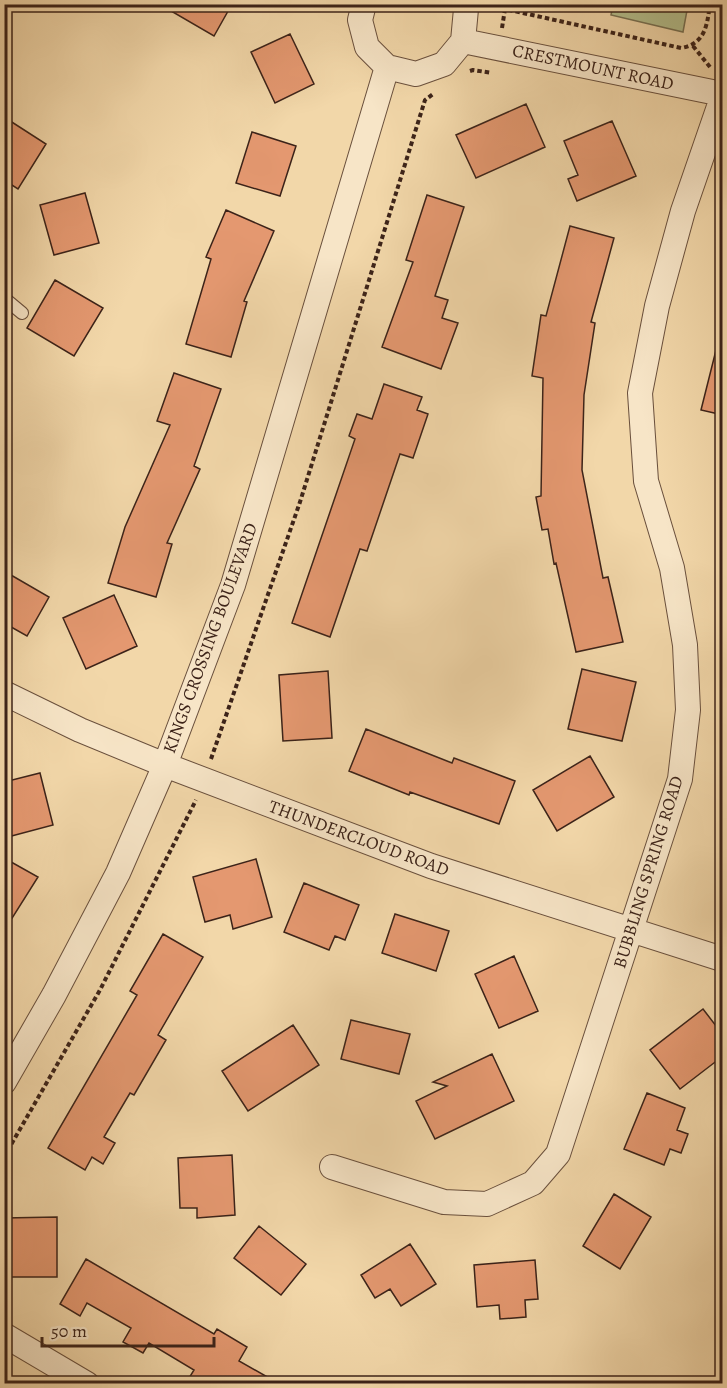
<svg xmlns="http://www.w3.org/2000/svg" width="727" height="1388" font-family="Alegreya,serif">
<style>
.green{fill:#b4bf8d;stroke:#787153;stroke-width:1.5}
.building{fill:#e49870;stroke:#3c2319;stroke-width:1.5}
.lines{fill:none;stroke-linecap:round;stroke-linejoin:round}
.lane-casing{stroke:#6a503d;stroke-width:14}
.street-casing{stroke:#6a503d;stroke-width:26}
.path{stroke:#3c2319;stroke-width:4;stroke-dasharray:4.5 3;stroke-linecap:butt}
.lane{stroke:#f7e5c7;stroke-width:12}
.street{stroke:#f7e5c7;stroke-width:24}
.labels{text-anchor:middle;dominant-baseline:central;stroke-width:5;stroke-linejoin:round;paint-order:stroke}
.street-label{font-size:18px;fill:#3c2319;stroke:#f7e5c7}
</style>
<rect width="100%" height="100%" fill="#f2d7a9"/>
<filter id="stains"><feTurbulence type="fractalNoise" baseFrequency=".00333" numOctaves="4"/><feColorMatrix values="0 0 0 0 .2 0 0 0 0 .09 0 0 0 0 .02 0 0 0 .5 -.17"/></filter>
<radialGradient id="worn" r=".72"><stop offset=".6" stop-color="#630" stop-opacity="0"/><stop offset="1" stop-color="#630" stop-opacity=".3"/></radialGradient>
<!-- green -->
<path class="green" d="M 613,5 L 688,5 L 683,32 L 611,15 Z"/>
<!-- building -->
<path class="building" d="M 159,4 L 232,4 L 214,36 Z
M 290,34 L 314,84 L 275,103 L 251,52 Z
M 526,104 L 545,147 L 476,178 L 456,135 Z
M 4,117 L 46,144 L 18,189 L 4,180 Z
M 612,121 L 636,176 L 577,201 L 568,179 L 578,175 L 564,141 Z
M 252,132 L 296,146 L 280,196 L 236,183 Z
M 85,193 L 99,243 L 54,255 L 40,205 Z
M 427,195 L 464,207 L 435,296 L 448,300 L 442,318 L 458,323 L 441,369 L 382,347 L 413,262 L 406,260 Z
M 226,210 L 274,231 L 244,301 L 247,302 L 231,357 L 186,344 L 211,259 L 206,257 Z
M 570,226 L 614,238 L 591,322 L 595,323 L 584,395 L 582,470 L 603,578 L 608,577 L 623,642 L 576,652 L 556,563 L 554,564 L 548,529 L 542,530 L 536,497 L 541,496 L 543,378 L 532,376 L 541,315 L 546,316 Z
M 55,280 L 103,308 L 74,356 L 27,328 Z
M 716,350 L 723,351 L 723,415 L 701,410 Z
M 174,373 L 221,389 L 194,466 L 200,469 L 167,543 L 172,544 L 156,597 L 108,583 L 125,527 L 170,425 L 157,421 Z
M 384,384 L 422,397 L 417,410 L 428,414 L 413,458 L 400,454 L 367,551 L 360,549 L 330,637 L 292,623 L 355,439 L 349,436 L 357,414 L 372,419 Z
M 4,571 L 49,597 L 27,636 L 4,623 Z
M 114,595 L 137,646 L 86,669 L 63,618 Z
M 582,669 L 636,682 L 622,741 L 568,729 Z
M 328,671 L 332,738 L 283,741 L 279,675 Z
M 366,729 L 452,763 L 454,758 L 515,781 L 499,824 L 410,792 L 409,795 L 349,771 Z
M 590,756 L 614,797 L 557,831 L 533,790 Z
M 40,773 L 53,825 L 4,838 L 4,782 Z
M 4,858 L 38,877 L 4,931 Z
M 256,859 L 272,917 L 233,929 L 230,915 L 205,922 L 193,877 Z
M 304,883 L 359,905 L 345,940 L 335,936 L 329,950 L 284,932 Z
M 395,914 L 449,931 L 436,971 L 382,953 Z
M 163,934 L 203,957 L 158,1035 L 166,1040 L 134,1095 L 130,1093 L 104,1137 L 115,1143 L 103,1164 L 92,1157 L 85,1170 L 48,1148 L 137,995 L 130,991 Z
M 514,956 L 538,1011 L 499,1028 L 475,974 Z
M 703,1009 L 723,1035 L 723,1056 L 680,1089 L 650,1050 Z
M 351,1020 L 410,1034 L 399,1074 L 341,1059 Z
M 293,1025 L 319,1065 L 248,1111 L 222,1071 Z
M 492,1054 L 514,1101 L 435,1139 L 416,1101 L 447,1086 L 433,1082 Z
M 647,1093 L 685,1108 L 677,1130 L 688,1134 L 681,1153 L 670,1149 L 664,1165 L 624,1149 Z
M 232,1155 L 235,1215 L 197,1218 L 197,1208 L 180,1208 L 178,1158 Z
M 614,1194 L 651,1217 L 620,1269 L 583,1246 Z
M 57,1217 L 57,1277 L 4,1277 L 4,1218 Z
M 259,1226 L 306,1264 L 281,1295 L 234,1258 Z
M 410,1244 L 436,1284 L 401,1306 L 390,1289 L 375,1298 L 361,1275 Z
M 86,1259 L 214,1334 L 217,1329 L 247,1347 L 239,1361 L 278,1383 L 186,1383 L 194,1370 L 149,1343 L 143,1353 L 123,1342 L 131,1328 L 87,1303 L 80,1316 L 60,1304 Z
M 535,1260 L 538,1299 L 525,1300 L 526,1317 L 500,1319 L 499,1305 L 477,1307 L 474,1265 Z"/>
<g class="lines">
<!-- lane casing -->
<g class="lane-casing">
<path id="lane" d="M 4,298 L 22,313"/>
</g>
<!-- street casing -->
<g class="street-casing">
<path id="street" d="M 364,4 L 360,20 L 367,47 L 387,67 L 416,74 L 444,64 L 463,41 L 466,9 L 463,4
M 463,41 L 722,94
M 4,693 L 80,730 L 165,765 L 431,866 L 722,959
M 4,1082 L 54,995 L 118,873 L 165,765 L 233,585 L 387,67
M 332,1167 L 444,1202 L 487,1204 L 533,1183 L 558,1154 L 680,779 L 688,710 L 685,645 L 672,568 L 646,481 L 640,393 L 657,306 L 683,211 L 722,98
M 4,1335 L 87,1384"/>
</g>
<!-- path -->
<path class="path" d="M 502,28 L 505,9 L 681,48 C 705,44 707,26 710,4
M 693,46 L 710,67
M 470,71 L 473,70 L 492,73
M 211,759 L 300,502 L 425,100 L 433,94
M 4,1157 L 100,990 L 196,800"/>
<!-- lane -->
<use href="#lane" class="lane"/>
<!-- street -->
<use href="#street" class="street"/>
</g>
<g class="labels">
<!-- street labels -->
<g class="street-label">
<text transform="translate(593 67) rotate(12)">CRESTMOUNT ROAD</text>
<text transform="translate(210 638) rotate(-70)">KINGS CROSSING BOULEVARD</text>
<text transform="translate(359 838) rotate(20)">THUNDERCLOUD ROAD</text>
<text transform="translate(648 872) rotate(-73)">BUBBLING SPRING ROAD</text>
</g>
</g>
<!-- margin -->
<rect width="727" height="1388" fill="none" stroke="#f2d7a9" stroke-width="24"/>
<rect x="6" y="6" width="715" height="1376" fill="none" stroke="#3c2319" stroke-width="3"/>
<rect x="12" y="12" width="703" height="1364" fill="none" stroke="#3c2319" stroke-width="1.5"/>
<!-- scale -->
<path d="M42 1337v9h172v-9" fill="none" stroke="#3c2319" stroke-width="3"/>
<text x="51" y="1337" font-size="18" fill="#3c2319" stroke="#f7e5c7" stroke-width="4.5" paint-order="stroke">50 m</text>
<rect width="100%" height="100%" filter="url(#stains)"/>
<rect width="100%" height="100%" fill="url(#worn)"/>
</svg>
